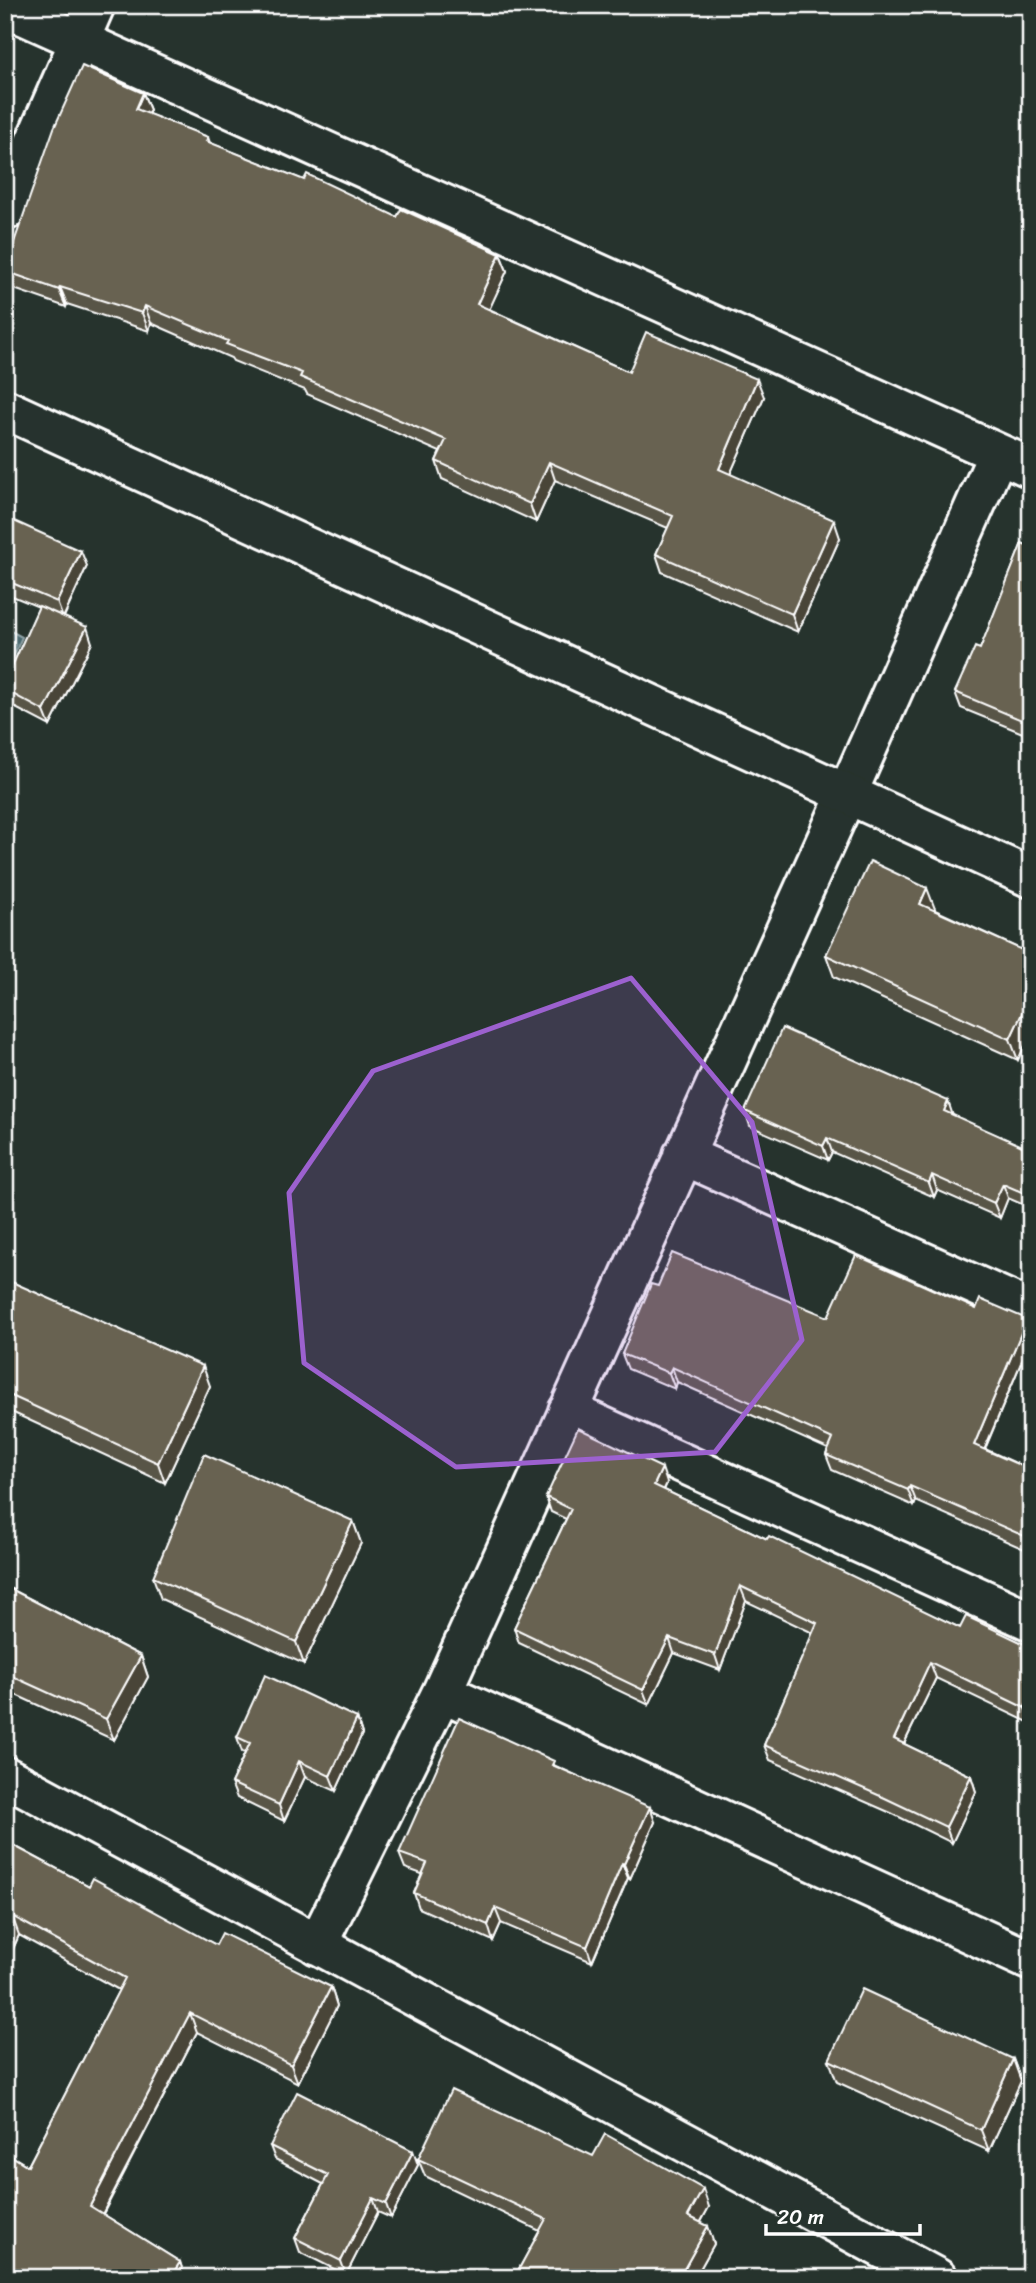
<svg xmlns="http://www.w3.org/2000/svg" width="1036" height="2283" font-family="Sriracha,sans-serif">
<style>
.water{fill:url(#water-ripples);stroke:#91a4a8;stroke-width:2}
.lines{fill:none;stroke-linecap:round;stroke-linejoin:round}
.street-casing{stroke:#fff;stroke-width:44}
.secondary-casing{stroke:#fff;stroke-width:44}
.street{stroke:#26332d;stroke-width:38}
.secondary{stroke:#26332d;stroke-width:38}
.wall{fill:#595446;stroke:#fff;stroke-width:2}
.shaded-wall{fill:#494539;stroke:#fff;stroke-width:2}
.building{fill:#686251;stroke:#fff;stroke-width:2}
.marked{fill:#9c61cf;fill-opacity:0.2;stroke:#9c61cf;stroke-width:5;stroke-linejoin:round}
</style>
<defs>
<pattern id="water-ripples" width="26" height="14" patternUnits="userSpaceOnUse" patternTransform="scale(1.75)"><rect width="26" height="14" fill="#48686e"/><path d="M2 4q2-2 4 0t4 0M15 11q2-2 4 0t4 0" fill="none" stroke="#637f84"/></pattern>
</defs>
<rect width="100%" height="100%" fill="#26332d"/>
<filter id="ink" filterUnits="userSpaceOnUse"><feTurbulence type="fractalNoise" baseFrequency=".0143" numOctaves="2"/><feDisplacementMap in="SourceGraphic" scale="14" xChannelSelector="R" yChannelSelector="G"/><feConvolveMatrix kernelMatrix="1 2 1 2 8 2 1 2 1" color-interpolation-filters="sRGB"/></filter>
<g filter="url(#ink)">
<!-- water -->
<path class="water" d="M 5,628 L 22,637 L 5,675 Z"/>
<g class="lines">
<!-- street casing -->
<g class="street-casing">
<path id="street" d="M 5,7 L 1031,468
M 5,211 L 95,5
M 683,1155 L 1031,1310
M 568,1411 L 1031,1621
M 442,1692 L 1031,1961
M 5,1776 L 937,2278
M 317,1945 L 442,1692 L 847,794 L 998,454"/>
</g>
<!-- secondary casing -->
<g class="secondary-casing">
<path id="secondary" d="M 5,409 L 1031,878"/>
</g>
<!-- street -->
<use href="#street" class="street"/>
<!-- secondary -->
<use href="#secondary" class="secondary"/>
</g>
<!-- wall -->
<path class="wall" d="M 143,93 L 150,110 L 148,114 L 208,137 L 210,143 L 397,217 L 500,254 L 507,271 L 489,309 L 629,372 L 764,397 L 730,474 L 840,538 L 798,632 L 662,572 L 656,554 L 668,528 L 555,480 L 536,522 L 442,479 L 436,461 L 440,452 L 307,394 L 305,390 L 233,361 L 231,358 L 151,323 L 149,331 L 67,304 L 66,307 L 11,288 L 5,274 L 5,268 Z
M 5,517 L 87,566 L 64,617 L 92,643 L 50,726 L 8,704 L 5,695 L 5,682 L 39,607 L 5,593 Z
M 1022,543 L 1030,736 L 961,708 L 955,692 L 980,649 Z
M 935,909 L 935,910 L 1031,954 L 1018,1060 L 834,977 L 826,955 Z
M 745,1111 L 953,1116 L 1031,1150 L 1031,1208 L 1008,1198 L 1000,1218 L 937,1190 L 934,1197 L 832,1152 L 828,1160 L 750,1126 Z
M 5,1279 L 210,1386 L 165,1483 L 5,1409 Z
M 658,1286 L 828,1317 L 1031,1339 L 985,1449 L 1031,1470 L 1031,1552 L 916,1501 L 914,1506 L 832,1470 L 826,1455 L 828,1449 L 677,1382 L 675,1389 L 628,1369 L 622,1354 Z
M 667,1483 L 664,1490 L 767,1539 L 960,1628 L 1031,1647 L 1030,1723 L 936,1678 L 904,1744 L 971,1776 L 976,1792 L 952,1843 L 891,1813 L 770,1760 L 764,1745 L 813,1633 L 746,1601 L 720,1670 L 674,1653 L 649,1705 L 519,1643 L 514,1628 L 566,1519 L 551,1512 L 546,1497 Z
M 353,1521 L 361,1543 L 304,1664 L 161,1599 L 153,1577 Z
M 5,1586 L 141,1656 L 148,1677 L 114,1740 L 5,1690 Z
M 357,1718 L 362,1734 L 336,1791 L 305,1777 L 284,1821 L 237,1798 L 231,1783 L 245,1753 L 242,1752 L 237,1737 Z
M 556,1767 L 655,1822 L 630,1879 L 628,1878 L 592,1962 L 501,1923 L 493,1941 L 419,1908 L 414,1893 L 422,1874 L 405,1868 L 399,1853 Z
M 5,1841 L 89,1886 L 216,1945 L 331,1987 L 337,2006 L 298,2083 L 197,2032 L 103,2214 L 180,2262 L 185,2278 L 5,2278 L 5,2152 L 28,2166 L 119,1990 L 19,1935 L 5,1967 Z
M 1013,2059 L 1021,2081 L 989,2151 L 837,2082 L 829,2060 Z
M 270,2146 L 413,2151 L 418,2165 L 391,2218 L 378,2212 L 346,2275 L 300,2252 L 295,2238 L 323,2184 L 275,2159 Z
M 593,2156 L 709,2207 L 701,2222 L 714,2244 L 695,2278 L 514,2278 L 540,2231 L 425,2176 L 418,2159 Z"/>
<!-- shaded-wall -->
<path class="shaded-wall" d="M 143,93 L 150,110 L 142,127 L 136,109 Z
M 500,254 L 507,271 L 484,321 L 477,304 Z
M 60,287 L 67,304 L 66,307 L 59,290 Z
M 145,306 L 151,323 L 149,331 L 142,313 Z
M 757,379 L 764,397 L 725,486 L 719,469 Z
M 549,462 L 555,480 L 536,522 L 530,504 Z
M 834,520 L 840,538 L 798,632 L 792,614 Z
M 81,551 L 87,566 L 63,618 L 57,602 Z
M 87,627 L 92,643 L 50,726 L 44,711 Z
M 1031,706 L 1031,735 L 1030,736 L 1024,721 Z
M 927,888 L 935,909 L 928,925 L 920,904 Z
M 1031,994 L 1031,1033 L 1018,1060 L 1010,1039 Z
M 948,1101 L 953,1116 L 944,1111 Z
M 827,1138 L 832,1152 L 828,1160 L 823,1146 Z
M 932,1175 L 937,1190 L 934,1197 L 929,1183 Z
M 1003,1184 L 1008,1198 L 1000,1218 L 994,1203 Z
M 1027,1319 L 1031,1329 L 1031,1339 L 980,1460 L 974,1445 Z
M 203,1366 L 210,1386 L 165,1483 L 158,1463 Z
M 672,1367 L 677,1382 L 675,1389 L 669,1373 Z
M 662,1468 L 667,1483 L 659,1500 L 654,1485 Z
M 910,1486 L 916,1501 L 914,1506 L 908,1490 Z
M 353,1521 L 361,1543 L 304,1664 L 296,1642 Z
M 740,1586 L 746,1601 L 720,1670 L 715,1655 Z
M 669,1638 L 674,1653 L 649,1705 L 643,1690 Z
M 141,1656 L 148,1677 L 114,1740 L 106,1719 Z
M 930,1662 L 936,1678 L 899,1754 L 894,1739 Z
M 1026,1705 L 1031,1718 L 1030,1723 L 1025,1708 Z
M 357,1718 L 362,1734 L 336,1791 L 330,1776 Z
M 299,1761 L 305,1777 L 284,1821 L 279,1805 Z
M 971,1776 L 976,1792 L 952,1843 L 946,1827 Z
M 650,1807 L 655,1822 L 630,1879 L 624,1864 Z
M 622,1863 L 628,1878 L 592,1962 L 587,1947 Z
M 495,1908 L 501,1923 L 493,1941 L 488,1925 Z
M 12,1916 L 19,1935 L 5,1967 L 5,1933 Z
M 331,1987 L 337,2006 L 298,2083 L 291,2065 Z
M 190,2013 L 197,2032 L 97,2224 L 90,2206 Z
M 1013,2059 L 1021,2081 L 989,2151 L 981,2130 Z
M 413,2151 L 418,2165 L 391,2218 L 386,2204 Z
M 703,2189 L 709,2207 L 694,2234 L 688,2216 Z
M 373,2198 L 378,2212 L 346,2275 L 341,2261 Z
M 708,2226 L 714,2244 L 695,2278 L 679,2278 Z
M 180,2262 L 185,2278 L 170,2278 Z"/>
<!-- building -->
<path class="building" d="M 82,66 L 143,93 L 136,109 L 208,137 L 206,141 L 304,180 L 307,174 L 397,217 L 401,209 L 500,254 L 477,304 L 629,372 L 646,332 L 757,379 L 719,469 L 834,520 L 792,614 L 656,554 L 673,516 L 549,462 L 530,504 L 436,461 L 446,440 L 300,377 L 302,373 L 226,344 L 228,341 L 145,306 L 142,313 L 60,287 L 59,290 L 5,271 L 5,268 L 54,128 Z
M 5,517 L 81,551 L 57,602 L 5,580 Z
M 1022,543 L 1031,547 L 1031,706 L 1024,721 L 955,692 L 975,647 L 980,649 Z
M 39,606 L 87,627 L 44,711 L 5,690 L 5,682 Z
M 870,861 L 927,888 L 920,904 L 1031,954 L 1031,994 L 1010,1039 L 826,955 Z
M 782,1028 L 948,1101 L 944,1111 L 1031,1150 L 1031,1196 L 1003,1184 L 994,1203 L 932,1175 L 929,1183 L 827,1138 L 823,1146 L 745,1111 Z
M 672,1253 L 828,1317 L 856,1255 L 976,1309 L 980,1299 L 1027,1319 L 974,1445 L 1031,1470 L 1031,1539 L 910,1486 L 908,1490 L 826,1455 L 833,1439 L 672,1367 L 669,1373 L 622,1354 L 651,1284 L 658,1286 Z
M 5,1279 L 203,1366 L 158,1463 L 5,1393 Z
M 578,1428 L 662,1468 L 654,1485 L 767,1539 L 769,1536 L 960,1628 L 966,1616 L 1031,1647 L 1031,1707 L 1026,1705 L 1025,1708 L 930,1662 L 894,1739 L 971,1776 L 946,1827 L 885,1798 L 764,1745 L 817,1623 L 740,1586 L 715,1655 L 669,1638 L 643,1690 L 514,1628 L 571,1509 L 546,1497 Z
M 204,1454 L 353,1521 L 296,1642 L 153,1577 Z
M 5,1586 L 141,1656 L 106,1719 L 5,1673 Z
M 265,1675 L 357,1718 L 330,1776 L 299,1761 L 279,1805 L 231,1783 L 250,1743 L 237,1737 Z
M 459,1718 L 554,1761 L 552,1765 L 650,1807 L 624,1864 L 622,1863 L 587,1947 L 495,1908 L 488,1925 L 414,1893 L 427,1863 L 399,1853 Z
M 5,1841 L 89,1886 L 93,1878 L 216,1945 L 222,1933 L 331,1987 L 291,2065 L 190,2013 L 90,2206 L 180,2262 L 170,2278 L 13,2278 L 5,2273 L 5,2152 L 28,2166 L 125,1978 L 12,1916 L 5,1933 Z
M 862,1989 L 1013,2059 L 981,2130 L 829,2060 Z
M 451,2090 L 593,2156 L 605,2134 L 703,2189 L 688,2216 L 708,2226 L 679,2278 L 514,2278 L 546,2219 L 418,2159 Z
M 297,2092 L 413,2151 L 386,2204 L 373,2198 L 341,2261 L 295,2238 L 328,2175 L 270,2146 Z"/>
</g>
<!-- marked area -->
<path class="marked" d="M 631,978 L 752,1122 L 802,1340 L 715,1452 L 456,1467 L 304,1363 L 289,1193 L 373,1071 Z"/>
<!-- margin -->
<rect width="1036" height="2283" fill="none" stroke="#26332d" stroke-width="28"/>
<rect x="14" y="14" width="1008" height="2255" fill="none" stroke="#fff" stroke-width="2.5" filter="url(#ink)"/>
<!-- scale -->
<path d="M766 2224v10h154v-10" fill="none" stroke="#ffffff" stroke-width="3.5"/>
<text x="777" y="2224" font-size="21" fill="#ffffff" stroke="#26332d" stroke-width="5" paint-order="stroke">20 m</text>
</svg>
